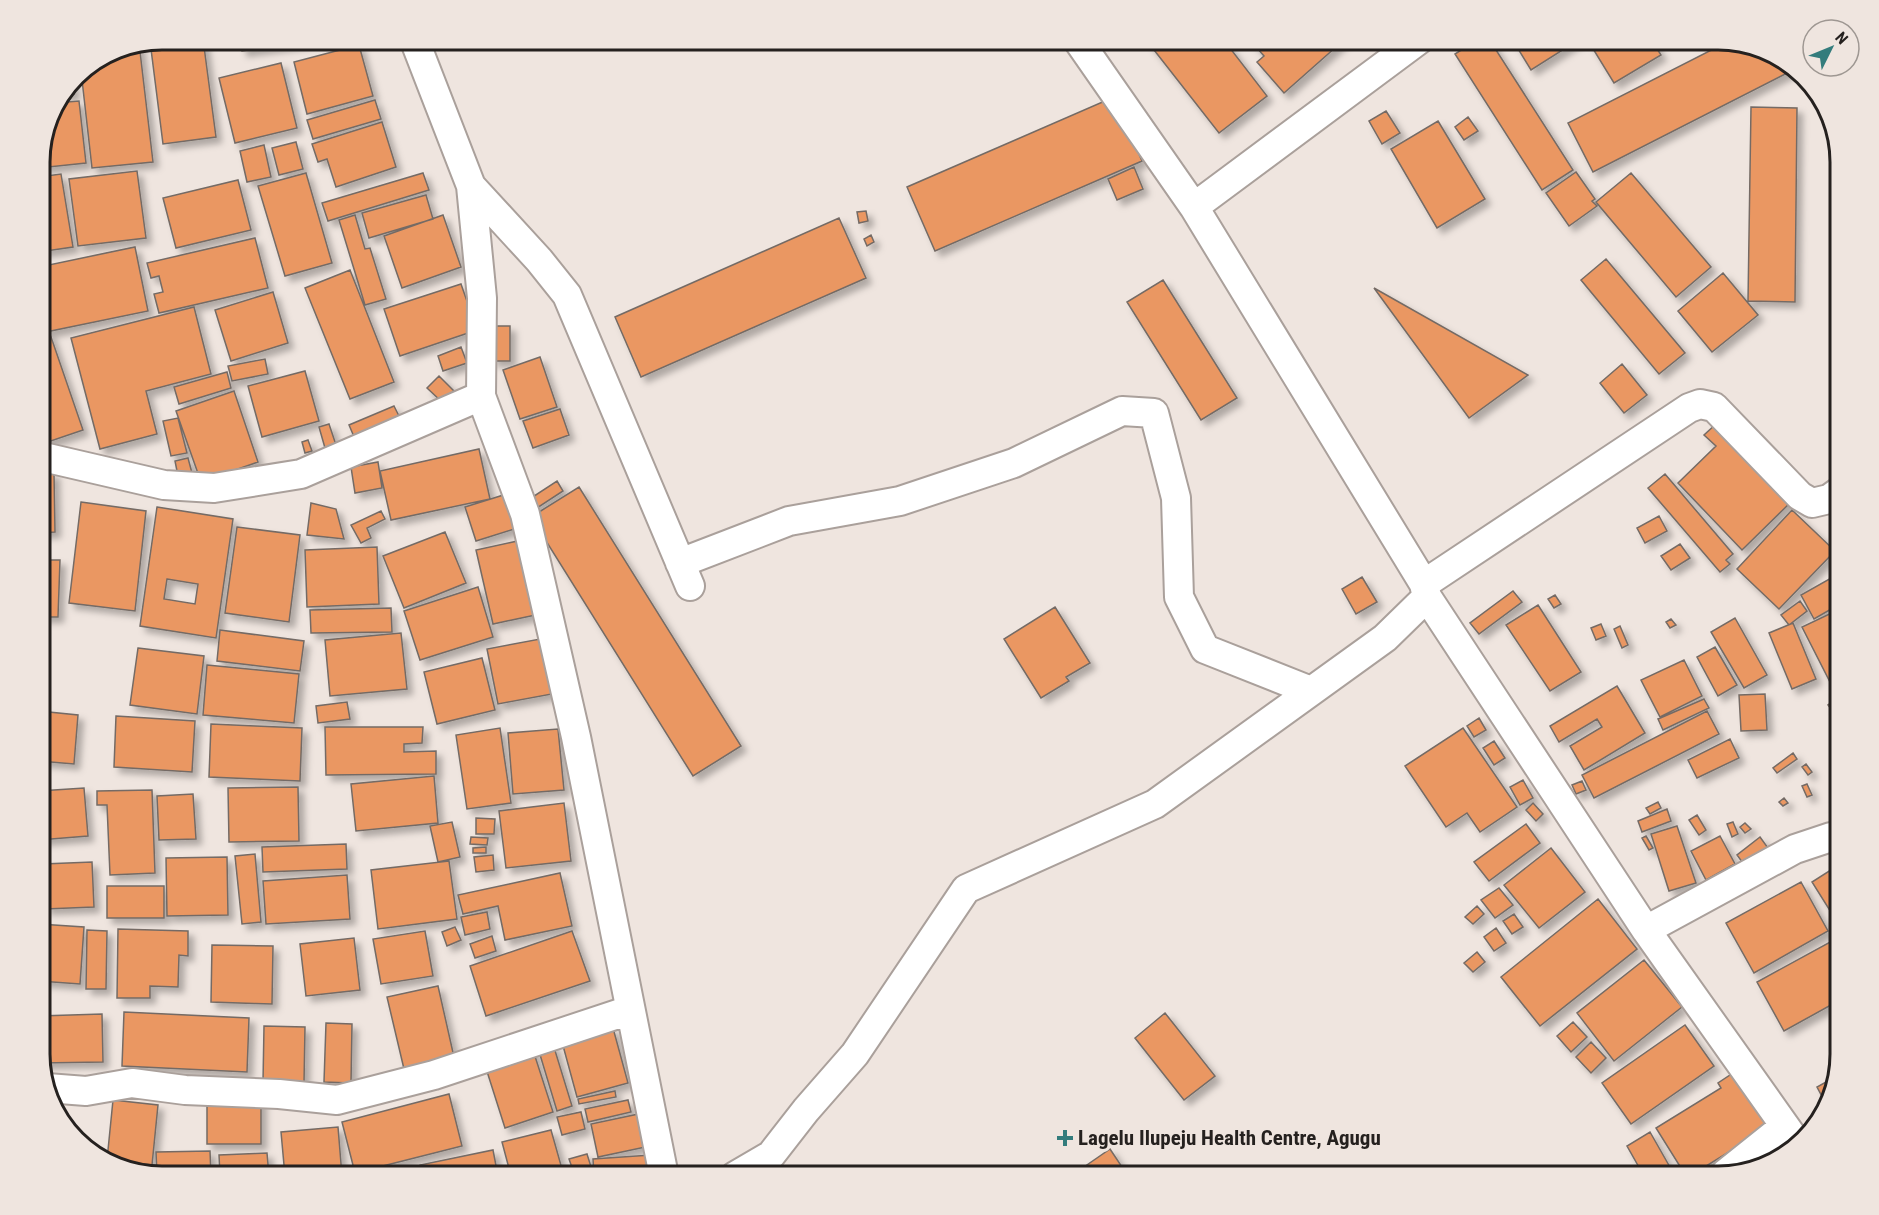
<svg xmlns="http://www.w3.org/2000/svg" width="1879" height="1215" font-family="'Roboto Condensed',sans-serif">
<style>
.building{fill:#ea9762;stroke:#746b65;stroke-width:1.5;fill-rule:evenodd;filter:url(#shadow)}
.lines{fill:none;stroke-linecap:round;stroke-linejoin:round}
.street-casing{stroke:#aaa09b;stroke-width:32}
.street{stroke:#fff;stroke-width:28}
.poi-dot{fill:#337c7c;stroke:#efe5df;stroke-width:2}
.labels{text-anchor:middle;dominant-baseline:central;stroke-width:6;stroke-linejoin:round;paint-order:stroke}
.poi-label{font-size:21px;font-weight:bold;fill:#25211f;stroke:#efe5df;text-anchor:start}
.rim{fill:none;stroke:#25211f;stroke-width:3}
</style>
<defs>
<filter id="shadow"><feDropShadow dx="5.5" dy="5.5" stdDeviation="3" flood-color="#0004"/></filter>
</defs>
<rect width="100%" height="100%" fill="#efe5df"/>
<!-- building -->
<path class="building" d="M 161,39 L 203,39 L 216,137 L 163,144 L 150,41 Z
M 240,39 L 331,39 L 242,51 Z
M 1149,39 L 1223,39 L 1267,96 L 1219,133 L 1147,41 Z
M 1249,39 L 1345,39 L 1284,93 L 1257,62 L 1264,56 Z
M 1478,39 L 1489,39 L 1573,170 L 1542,190 L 1455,54 Z
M 1512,39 L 1580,39 L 1531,70 Z
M 1587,39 L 1651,39 L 1661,55 L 1614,83 Z
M 1727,42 L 1785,59 L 1795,69 L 1593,172 L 1568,123 Z
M 139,43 L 153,162 L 92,168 L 81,71 L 115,48 Z
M 359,45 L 373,96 L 307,114 L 294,62 Z
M 281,63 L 297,128 L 235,143 L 219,78 Z
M 72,79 L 74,94 L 59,96 Z
M 1114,97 L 1142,161 L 935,251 L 907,187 Z
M 375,100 L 381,119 L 313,139 L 307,120 Z
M 79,101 L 86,163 L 39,168 L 39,153 L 51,107 L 55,103 Z
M 1751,107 L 1797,108 L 1795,302 L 1748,301 Z
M 1386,111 L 1400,133 L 1382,144 L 1369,121 Z
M 1468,117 L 1478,131 L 1464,140 L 1455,127 Z
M 1438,121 L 1485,199 L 1437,228 L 1391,149 Z
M 382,122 L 396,167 L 336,187 L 327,159 L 318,162 L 312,144 Z
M 296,142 L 303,169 L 279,175 L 272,148 Z
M 264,145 L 271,177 L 247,182 L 240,151 Z
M 1134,167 L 1143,189 L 1117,200 L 1108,179 Z
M 137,171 L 146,238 L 78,246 L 69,179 Z
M 1576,172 L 1595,199 L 1592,201 L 1597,206 L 1569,226 L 1546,193 Z
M 306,173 L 332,263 L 285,276 L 258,186 Z
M 423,173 L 429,190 L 328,221 L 322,203 Z
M 1631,173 L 1711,267 L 1676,297 L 1596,202 Z
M 61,174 L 73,247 L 39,252 L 39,177 Z
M 238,180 L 251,230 L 176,248 L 163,198 Z
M 426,195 L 433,219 L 369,238 L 362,213 Z
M 866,211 L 868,221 L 859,223 L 857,212 Z
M 355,215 L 365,249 L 370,248 L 386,299 L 365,305 L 339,220 Z
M 443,215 L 461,267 L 402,288 L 384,236 Z
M 839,218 L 866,278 L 641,377 L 615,317 Z
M 871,235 L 874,242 L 867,246 L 864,239 Z
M 255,238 L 268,288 L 159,313 L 154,294 L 163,292 L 159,276 L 151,278 L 147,263 Z
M 135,247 L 148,311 L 41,333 L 39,267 Z
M 1840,257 L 1840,274 L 1831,266 Z
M 1606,259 L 1685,353 L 1659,374 L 1581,280 Z
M 350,270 L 394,382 L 350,399 L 305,288 Z
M 1723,273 L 1758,315 L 1712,352 L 1678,311 Z
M 1163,280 L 1237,398 L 1201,420 L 1127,302 Z
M 461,284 L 477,330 L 400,356 L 384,309 Z
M 1374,288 L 1528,375 L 1469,418 Z
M 273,292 L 288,343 L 231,361 L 215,310 Z
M 194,307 L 211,374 L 146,391 L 157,434 L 100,449 L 71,338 Z
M 492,326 L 510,326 L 510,361 L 492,361 Z
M 50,334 L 83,430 L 39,445 L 39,337 Z
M 461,347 L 467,363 L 443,371 L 438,356 Z
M 540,357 L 557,407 L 520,419 L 503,370 Z
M 265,359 L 268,374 L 232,381 L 228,366 Z
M 1622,364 L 1647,395 L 1624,413 L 1600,383 Z
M 305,371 L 319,421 L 262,437 L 248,386 Z
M 227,372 L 231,388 L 179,404 L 174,387 Z
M 439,376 L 454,391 L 443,403 L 427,388 Z
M 234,391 L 258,462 L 201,482 L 176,411 Z
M 394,406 L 401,420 L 355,439 L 349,425 Z
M 560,409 L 569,435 L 533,448 L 523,421 Z
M 178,418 L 187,453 L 171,456 L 163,421 Z
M 1717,423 L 1792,501 L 1742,550 L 1678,483 L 1716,446 L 1704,435 Z
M 329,424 L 336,445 L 325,448 L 319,427 Z
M 308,440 L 312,451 L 305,453 L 302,442 Z
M 479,449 L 490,499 L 391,520 L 380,471 Z
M 188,458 L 192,473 L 178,476 L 175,461 Z
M 378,462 L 382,488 L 355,493 L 351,467 Z
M 39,473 L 54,473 L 55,532 L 39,533 Z
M 1665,474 L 1733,554 L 1726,560 L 1730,564 L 1720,572 L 1648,488 Z
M 557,481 L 563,491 L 534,510 L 528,500 Z
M 579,487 L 741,746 L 693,776 L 531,517 Z
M 513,492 L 524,526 L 476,541 L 465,507 Z
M 81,502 L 146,511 L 135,611 L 69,603 Z
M 311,503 L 336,509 L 344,539 L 307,535 Z
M 157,507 L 233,519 L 216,638 L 140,626 ZM 167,579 L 198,584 L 195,604 L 164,599 Z
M 1792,510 L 1835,551 L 1779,609 L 1737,569 Z
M 381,511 L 385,519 L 367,528 L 371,538 L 361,543 L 351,525 Z
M 1659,516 L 1667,531 L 1645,543 L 1637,528 Z
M 237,527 L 300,535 L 289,622 L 225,613 Z
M 445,532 L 466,583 L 404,608 L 383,556 Z
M 527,539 L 545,613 L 493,624 L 476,550 Z
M 1680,544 L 1690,558 L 1671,570 L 1661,556 Z
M 377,547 L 379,604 L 307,607 L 305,550 Z
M 39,560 L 60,560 L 58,617 L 39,617 Z
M 1840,573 L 1840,604 L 1814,619 L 1801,595 Z
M 1362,577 L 1377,602 L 1356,614 L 1342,589 Z
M 478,587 L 493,637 L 420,660 L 404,611 Z
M 1513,591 L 1522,602 L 1479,634 L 1470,623 Z
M 1555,595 L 1561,604 L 1554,608 L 1548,599 Z
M 1800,601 L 1807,611 L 1789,625 L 1781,615 Z
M 1538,605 L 1581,672 L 1550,691 L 1506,625 Z
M 1055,607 L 1090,663 L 1066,677 L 1069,681 L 1041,698 L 1004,639 Z
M 391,608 L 392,632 L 311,633 L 310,610 Z
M 1840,609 L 1840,678 L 1830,682 L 1802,627 Z
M 1735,618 L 1767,675 L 1744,688 L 1711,632 Z
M 1671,619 L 1676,625 L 1670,628 L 1666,622 Z
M 1793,623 L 1816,679 L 1792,689 L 1769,633 Z
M 1601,624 L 1606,636 L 1596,640 L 1591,628 Z
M 1620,626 L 1628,645 L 1622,648 L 1614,629 Z
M 220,630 L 304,641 L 300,671 L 217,661 Z
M 401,633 L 407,689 L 330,696 L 325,640 Z
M 540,639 L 552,694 L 498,704 L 487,649 Z
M 1715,647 L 1737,685 L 1718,696 L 1697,657 Z
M 138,648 L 204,656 L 197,714 L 130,705 Z
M 482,658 L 495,710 L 437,724 L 424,672 Z
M 1684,660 L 1702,696 L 1660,717 L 1641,680 Z
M 207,665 L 299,674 L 294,723 L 203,715 Z
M 1617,686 L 1645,733 L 1584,770 L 1570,746 L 1602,727 L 1597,719 L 1559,742 L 1550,726 Z
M 1765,694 L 1767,730 L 1741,731 L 1739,695 Z
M 1840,696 L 1840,721 L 1828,705 Z
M 1704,699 L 1709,708 L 1663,730 L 1658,719 Z
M 347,702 L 350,719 L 318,723 L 316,706 Z
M 39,711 L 78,715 L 74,764 L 39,761 Z
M 1707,711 L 1719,734 L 1594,798 L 1582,775 Z
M 116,716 L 195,721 L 192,772 L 114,767 Z
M 1479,718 L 1486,730 L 1474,737 L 1467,726 Z
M 211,724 L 302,728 L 300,781 L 209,777 Z
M 325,727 L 423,727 L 422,743 L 404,744 L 404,752 L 436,751 L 436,774 L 326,775 Z
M 500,728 L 511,803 L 467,809 L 456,735 Z
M 1463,728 L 1517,807 L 1480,832 L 1467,813 L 1446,827 L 1405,766 Z
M 558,729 L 564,790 L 513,794 L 508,733 Z
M 1730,739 L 1739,758 L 1697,778 L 1688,760 Z
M 1494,741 L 1505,758 L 1494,765 L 1483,748 Z
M 1793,753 L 1797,759 L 1777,773 L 1773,768 Z
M 1806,764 L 1812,772 L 1808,775 L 1802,767 Z
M 434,776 L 438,823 L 356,831 L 351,784 Z
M 1523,780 L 1533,798 L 1520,805 L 1510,787 Z
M 1582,781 L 1586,790 L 1576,794 L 1572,785 Z
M 1807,784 L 1812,795 L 1807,797 L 1802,786 Z
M 298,787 L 299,841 L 229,842 L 228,788 Z
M 84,788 L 88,836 L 39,840 L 39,791 Z
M 152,790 L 155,873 L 110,875 L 107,805 L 97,805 L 97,791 Z
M 193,794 L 196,839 L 159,840 L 157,796 Z
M 1784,798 L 1788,803 L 1783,806 L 1779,802 Z
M 1658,802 L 1661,808 L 1650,814 L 1646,808 Z
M 564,803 L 571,861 L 506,868 L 499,811 Z
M 1533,803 L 1543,814 L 1536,821 L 1526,810 Z
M 1667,809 L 1671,821 L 1642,832 L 1638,821 Z
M 1697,815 L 1706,830 L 1699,835 L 1689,820 Z
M 476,818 L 495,819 L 494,834 L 476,834 Z
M 452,822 L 460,857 L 438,862 L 430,826 Z
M 1733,822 L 1738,834 L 1732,837 L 1727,824 Z
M 1745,823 L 1751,829 L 1745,833 L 1740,827 Z
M 1526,824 L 1540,843 L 1489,881 L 1474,862 Z
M 1677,826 L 1696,883 L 1669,891 L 1651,834 Z
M 1646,836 L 1653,848 L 1649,850 L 1642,838 Z
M 1720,836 L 1735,864 L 1706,880 L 1691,851 Z
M 471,837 L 488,838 L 487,845 L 470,844 Z
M 1760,837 L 1768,848 L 1745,866 L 1737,855 Z
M 346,844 L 347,869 L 263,872 L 262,847 Z
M 486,847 L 486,853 L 473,853 L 473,848 Z
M 1551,848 L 1585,892 L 1539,928 L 1504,885 Z
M 255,854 L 261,922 L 242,924 L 235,856 Z
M 493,855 L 494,870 L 476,872 L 474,857 Z
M 227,857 L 228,915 L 167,916 L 166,858 Z
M 449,861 L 457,919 L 378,929 L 371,870 Z
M 92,862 L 94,907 L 45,909 L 43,864 Z
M 1837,866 L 1840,871 L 1839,925 L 1812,882 Z
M 560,873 L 572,926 L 505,940 L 498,906 L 463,914 L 458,895 Z
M 347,875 L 350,919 L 266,924 L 263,881 Z
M 1801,882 L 1828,931 L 1754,973 L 1726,923 Z
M 107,886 L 164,886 L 164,918 L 107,918 Z
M 1499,888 L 1513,905 L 1495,918 L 1481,900 Z
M 1598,899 L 1637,949 L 1540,1026 L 1501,977 Z
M 1477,906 L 1484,914 L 1473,924 L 1465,917 Z
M 487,912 L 490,929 L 465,935 L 461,917 Z
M 1514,914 L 1523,927 L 1512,934 L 1503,921 Z
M 39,924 L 84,927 L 80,984 L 39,981 Z
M 455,927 L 461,940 L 447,946 L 442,932 Z
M 1496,928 L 1506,943 L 1494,951 L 1484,937 Z
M 118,929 L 188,931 L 188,956 L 179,955 L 178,987 L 150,986 L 150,998 L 117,998 Z
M 87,930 L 107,931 L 106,989 L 86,989 Z
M 425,931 L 433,976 L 381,984 L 373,939 Z
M 572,931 L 590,981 L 486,1016 L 470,966 Z
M 492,936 L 496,951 L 475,958 L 470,944 Z
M 354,938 L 360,990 L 306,996 L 300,944 Z
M 1832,941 L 1840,956 L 1840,1000 L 1784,1031 L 1757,982 Z
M 212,945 L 273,946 L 272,1004 L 211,1002 Z
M 1477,952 L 1485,962 L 1473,972 L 1464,963 Z
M 1644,960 L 1682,1007 L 1614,1061 L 1577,1013 Z
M 438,986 L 454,1057 L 404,1069 L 387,997 Z
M 124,1012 L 249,1018 L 247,1072 L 122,1066 Z
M 1165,1013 L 1215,1076 L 1184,1100 L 1135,1038 Z
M 102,1014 L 103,1062 L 40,1063 L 39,1016 Z
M 1573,1022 L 1587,1037 L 1571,1052 L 1557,1036 Z
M 326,1023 L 352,1024 L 351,1083 L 324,1082 Z
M 1685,1025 L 1714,1066 L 1631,1124 L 1602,1083 Z
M 264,1026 L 305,1027 L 304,1083 L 263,1082 Z
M 613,1028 L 628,1083 L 577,1097 L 562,1042 Z
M 1591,1042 L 1606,1058 L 1591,1073 L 1576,1057 Z
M 553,1044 L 572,1106 L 557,1111 L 538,1048 Z
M 532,1047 L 553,1112 L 505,1128 L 484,1062 Z
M 1733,1073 L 1768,1128 L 1690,1176 L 1686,1176 L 1656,1128 L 1721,1088 L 1718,1083 Z
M 1833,1078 L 1825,1102 L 1817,1087 Z
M 615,1091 L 616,1097 L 579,1104 L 578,1099 Z
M 449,1094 L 462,1146 L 355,1173 L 342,1122 Z
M 207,1098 L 261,1098 L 261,1144 L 207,1144 Z
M 113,1100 L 158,1105 L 152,1165 L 107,1160 Z
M 628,1100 L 631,1112 L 588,1122 L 585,1109 Z
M 581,1112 L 585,1129 L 562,1135 L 557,1117 Z
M 648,1112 L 655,1145 L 598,1157 L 591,1124 Z
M 338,1127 L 342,1176 L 285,1176 L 281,1132 Z
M 551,1130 L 564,1176 L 511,1176 L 502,1142 Z
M 1650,1132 L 1675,1176 L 1644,1176 L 1627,1146 Z
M 1110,1149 L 1128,1176 L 1071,1176 Z
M 493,1150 L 498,1176 L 422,1176 L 420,1165 Z
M 210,1151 L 211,1176 L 157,1175 L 156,1152 Z
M 267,1153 L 269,1176 L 220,1176 L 219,1155 Z
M 587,1154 L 592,1170 L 575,1176 L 569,1159 Z
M 651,1155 L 653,1176 L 594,1176 L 593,1159 Z
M 412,1170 L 413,1176 L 378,1176 Z"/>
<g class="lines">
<!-- street casing -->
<g class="street-casing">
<path id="street" d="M 414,39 L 471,186 L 482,298 L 481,396 L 525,514 L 576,737 L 664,1176
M 1077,39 L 1194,207 L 1424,584 L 1427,597 L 1646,930 L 1797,1143
M 471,186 L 539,260 L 567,295 L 690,586
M 1194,207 L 1420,39
M 39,456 L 164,485 L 214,488 L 301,474 L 481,396
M 680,563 L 789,521 L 900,501 L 1014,463 L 1122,411 L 1154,413 L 1176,498 L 1179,597 L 1205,649 L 1311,691
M 1424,584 L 1689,408 L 1700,404 L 1714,407 L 1800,496 L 1812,503 L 1829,499 L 1840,491
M 1646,930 L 1795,849 L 1831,837 L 1840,837
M 47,1088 L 86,1091 L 132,1083 L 185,1090 L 279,1094 L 337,1100 L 434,1075 L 630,1010
M 1725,1174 L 1785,1126
M 735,1176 L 771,1155 L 806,1110 L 855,1054 L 966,889 L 1155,804 L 1385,638 L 1427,597"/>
</g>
<!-- street -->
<use href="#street" class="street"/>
</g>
<!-- markers -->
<path class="poi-dot" d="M1062 1129h6v6h6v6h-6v6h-6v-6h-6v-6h6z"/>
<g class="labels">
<!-- poi labels -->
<g class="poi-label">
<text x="1078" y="1138">Lagelu Ilupeju Health Centre, Agugu</text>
</g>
</g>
<!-- crop -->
<path d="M0 0H1879V1215H0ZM162 50H1718A112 112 0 0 1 1830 162V1054A112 112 0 0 1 1718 1166H162A112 112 0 0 1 50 1054V162A112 112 0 0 1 162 50Z" fill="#efe5df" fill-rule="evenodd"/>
<path class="rim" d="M162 50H1718A112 112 0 0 1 1830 162V1054A112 112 0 0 1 1718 1166H162A112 112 0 0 1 50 1054V162A112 112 0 0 1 162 50Z"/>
<!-- north arrow -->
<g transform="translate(1831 48) rotate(47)"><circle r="28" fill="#efe5df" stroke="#9e9792" stroke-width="1.5"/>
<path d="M0-4.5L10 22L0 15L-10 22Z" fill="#337c7c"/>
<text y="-9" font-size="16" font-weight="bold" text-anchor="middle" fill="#25211f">N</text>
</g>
</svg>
